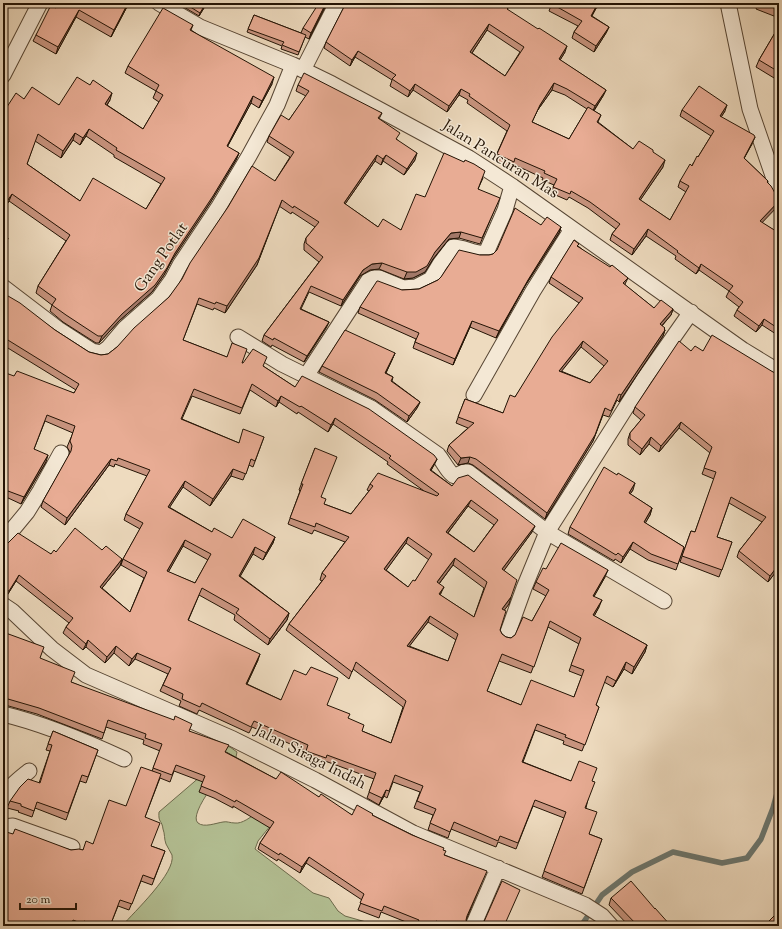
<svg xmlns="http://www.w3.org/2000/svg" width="782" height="929" font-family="'Sorts Mill Goudy',serif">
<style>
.green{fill:#b4c195;stroke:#6c6a4c}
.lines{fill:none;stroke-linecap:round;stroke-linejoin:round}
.stream{stroke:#6b7770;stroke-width:5.5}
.street-casing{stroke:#564533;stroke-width:17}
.street{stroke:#f4e8d5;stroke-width:15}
.wall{fill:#c8947f;stroke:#231304;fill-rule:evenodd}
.shaded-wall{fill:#a27868;stroke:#231304}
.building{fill:#e8ac94;stroke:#231304;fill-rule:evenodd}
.labels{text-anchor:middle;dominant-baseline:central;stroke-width:3;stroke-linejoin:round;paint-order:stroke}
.street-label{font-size:16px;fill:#231304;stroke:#f4e8d5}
</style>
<rect width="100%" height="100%" fill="#eedbbf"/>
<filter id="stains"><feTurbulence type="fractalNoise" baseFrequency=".005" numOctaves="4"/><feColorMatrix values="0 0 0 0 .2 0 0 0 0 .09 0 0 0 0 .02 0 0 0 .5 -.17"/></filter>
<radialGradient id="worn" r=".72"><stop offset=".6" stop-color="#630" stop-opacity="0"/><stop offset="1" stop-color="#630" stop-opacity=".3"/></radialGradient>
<!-- green -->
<path class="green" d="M 222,745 L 230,747 L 237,752 L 236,757 C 228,765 187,814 198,823 C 204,828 216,823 223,822 C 227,821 230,823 235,823 C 242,824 251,817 256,813 L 271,825 L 258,841 L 255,849 L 313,893 L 329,898 L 338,911 L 345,916 L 380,926 L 122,926 C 134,912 176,873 172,855 C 170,851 168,848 166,844 C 164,839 165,834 163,829 C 162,820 158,823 159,812 L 215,764 Z"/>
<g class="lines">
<!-- stream -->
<path class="stream" d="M 581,926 L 602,895 L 632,872 L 673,852 L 722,863 L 747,858 L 761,839 L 773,808 L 779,786"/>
<!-- street casing -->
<g class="street-casing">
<path id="street" d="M 159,3 L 200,27 L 293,65 L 332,84 L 469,158 L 512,186 L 743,350 L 779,372
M 728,3 L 750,109 L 779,193
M 303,70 L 337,3
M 3,75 L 40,3
M 3,287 L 58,329 L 92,351 L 101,353 L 108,348 L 125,328 L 159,298 L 172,280 L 180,265 L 218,208 L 249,156 L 277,105 L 293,65
M 238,337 L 282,364 L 371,408 L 438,455 C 443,461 449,474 455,476 L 464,472 L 468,472 L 547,532 L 664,601
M 306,376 L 368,281 L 374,278 L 379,278 L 403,288 L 416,287 L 431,279 L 440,264 L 453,247 C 464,247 477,255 486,253 L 505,210 L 512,186
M 474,395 L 533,291 L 572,229
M 3,541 L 27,512 L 40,491 L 61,453
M 3,605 L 12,611 L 52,649 L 86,675 L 233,739 L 315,780 L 413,833 L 585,905 L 602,916 L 611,926
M 507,635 L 524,588 L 547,532 L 644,379 L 691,312
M 3,714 C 45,724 85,741 124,759
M 3,800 C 8,787 18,780 29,771
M 3,827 L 13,826 L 72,847
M 473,926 L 498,868"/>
</g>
<!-- street -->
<use href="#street" class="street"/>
</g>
<!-- wall -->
<path class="wall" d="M 129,3 L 111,37 L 76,17 L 56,54 L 33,41 L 36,35 L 56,8 Z
M 177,3 L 207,3 L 199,16 Z
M 327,3 L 309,39 L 305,37 L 298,55 L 281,49 L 282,46 L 247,32 L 254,15 L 301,33 L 303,28 Z
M 552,3 L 599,3 L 592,16 L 609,27 L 606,33 L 594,52 L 572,38 L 574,32 L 578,26 L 549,11 Z
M 758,3 L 779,3 L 779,18 L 756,9 Z
M 451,6 L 508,8 L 507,10 L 565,52 L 560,60 L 606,90 L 603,96 L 594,111 L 601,115 L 598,122 L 633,149 L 653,152 L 663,167 L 640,200 L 670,220 L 686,192 L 678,187 L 680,181 L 698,157 L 711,136 L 680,116 L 682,110 L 725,111 L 721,117 L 752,144 L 744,158 L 768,181 L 762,223 L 779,233 L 779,336 L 762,325 L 756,332 L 734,316 L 737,310 L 739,307 L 726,297 L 729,291 L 699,270 L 696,274 L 675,259 L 676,256 L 646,236 L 632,255 L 610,240 L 612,234 L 616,229 L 588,208 L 569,197 L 567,200 L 551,193 L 554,185 L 542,180 L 543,178 L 513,164 L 511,168 L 494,160 L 507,131 L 467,103 L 468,100 L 459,95 L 447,112 L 413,90 L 408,97 L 390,86 L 392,80 L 355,57 L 350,66 L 324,48 L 326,42 L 443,7 ZM 487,30 L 520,52 L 505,76 L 472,53 ZM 552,90 L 565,95 L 587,109 L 569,139 L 532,122 L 537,111 Z
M 193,25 L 191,30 L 272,84 L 259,108 L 251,103 L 227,147 L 239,153 L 236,160 L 210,203 L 172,260 L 164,275 L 152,292 L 119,321 L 99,343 L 96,343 L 63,322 L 50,311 L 52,305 L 36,293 L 38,286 L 66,241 L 9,201 L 3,210 L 3,113 L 24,99 L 59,105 L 110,100 L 107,105 L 143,129 L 159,102 L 153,98 L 156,91 L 125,73 L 128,66 ZM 86,136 L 114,155 L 114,157 L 161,184 L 146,209 L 80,201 L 27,164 L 35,141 L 61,158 L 73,140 L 80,145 Z
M 779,26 L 779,81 L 756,67 L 759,60 Z
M 298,85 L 382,113 L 379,119 L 415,160 L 404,175 L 383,161 L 381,165 L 375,161 L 345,204 L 378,227 L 401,230 L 425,197 L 483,178 L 478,189 L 497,204 L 480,244 L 459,238 L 449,239 L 433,259 L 425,272 L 413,278 L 404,279 L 379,269 L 370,270 L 360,276 L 341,306 L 309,292 L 301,309 L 329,322 L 326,328 L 304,362 L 272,345 L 271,347 L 262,341 L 264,335 L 319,262 L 304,250 L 304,244 L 306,238 L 315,227 L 292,212 L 291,214 L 279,206 L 257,265 L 225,313 L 214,308 L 213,310 L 197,304 L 183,340 L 242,363 L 263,366 L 295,387 L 437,459 L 434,465 L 431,470 L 452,486 L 532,532 L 504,570 L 509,604 L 504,610 L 500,630 L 502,634 L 506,637 L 511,638 L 515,635 L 532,621 L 546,596 L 533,589 L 536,582 L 546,569 L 605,577 L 594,596 L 599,607 L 594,616 L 647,645 L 645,652 L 632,674 L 624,669 L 613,687 L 604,682 L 596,705 L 599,707 L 582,751 L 563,744 L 564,741 L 535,730 L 523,762 L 571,781 L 592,781 L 586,808 L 589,834 L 602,839 L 582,894 L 542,877 L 564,818 L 533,806 L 516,849 L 498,842 L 496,847 L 451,829 L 448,838 L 428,830 L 433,815 L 414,808 L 420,792 L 393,782 L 387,798 L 384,796 L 379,805 L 367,798 L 374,779 L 325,761 L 324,765 L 304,757 L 306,751 L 252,727 L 249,733 L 199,710 L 197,714 L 179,706 L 181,701 L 160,691 L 168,674 L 135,659 L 129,666 L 114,653 L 105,663 L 86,647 L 83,650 L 63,633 L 66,627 L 69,623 L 16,581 L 6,597 L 3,597 L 3,543 L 51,554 L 56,552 L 102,550 L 122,559 L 120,566 L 102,588 L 130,612 L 144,578 L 121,565 L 123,559 L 140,529 L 124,520 L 126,514 L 147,476 L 115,464 L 114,467 L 109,465 L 65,525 L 41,507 L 43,501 L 70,454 L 70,452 L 67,447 L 73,433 L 45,421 L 34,449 L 46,462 L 21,504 L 6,497 L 14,376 L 74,393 L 76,390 L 3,345 L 3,293 L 55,330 L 89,352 L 101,355 L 108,354 L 117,347 L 169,297 L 275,181 L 290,157 L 267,142 L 269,136 L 289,120 L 306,96 L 296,91 ZM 250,390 L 276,407 L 279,402 L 297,414 L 298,412 L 328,432 L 333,424 L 388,462 L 387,464 L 424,491 L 370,484 L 367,490 L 369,491 L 351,514 L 324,504 L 321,498 L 315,448 L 299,490 L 300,491 L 288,524 L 312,534 L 314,530 L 345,542 L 322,573 L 320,580 L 322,581 L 289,624 L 286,630 L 349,679 L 353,669 L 403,707 L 391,743 L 362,731 L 349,719 L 327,705 L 281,700 L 247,684 L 258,660 L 188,621 L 199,595 L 235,615 L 234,620 L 268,645 L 287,620 L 289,613 L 240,576 L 253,554 L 263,560 L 273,543 L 275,537 L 232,538 L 212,532 L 169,507 L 183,487 L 210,506 L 231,476 L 243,480 L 249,465 L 253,467 L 264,437 L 239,443 L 182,419 L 192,396 L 240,414 ZM 468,506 L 494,525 L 474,552 L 448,533 ZM 406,543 L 429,560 L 415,581 L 408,587 L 386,570 ZM 183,546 L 208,560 L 195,583 L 168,572 ZM 453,565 L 484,588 L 474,617 L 440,595 L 441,593 L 439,584 ZM 428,622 L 456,640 L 448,661 L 409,646 ZM 548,627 L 579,644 L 569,671 L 582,676 L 574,697 L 521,705 L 487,691 L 499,661 L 531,673 Z
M 779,93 L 779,105 L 775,103 Z
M 541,225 L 561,227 L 559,233 L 525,286 L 496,338 L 470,327 L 453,365 L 413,348 L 416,339 L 358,313 L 360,307 L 402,290 L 419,289 L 438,280 L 480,255 L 489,255 L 493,254 Z
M 578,246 L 625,284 L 625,285 L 654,308 L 673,309 L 671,315 L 662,326 L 665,330 L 663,336 L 619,402 L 617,400 L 609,417 L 603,415 L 593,441 L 545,519 L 473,465 L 468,463 L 458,465 L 447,451 L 449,445 L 468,428 L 456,423 L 465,399 L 503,413 L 515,397 L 579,303 L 549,283 L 551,277 ZM 581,347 L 604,366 L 590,383 L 561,371 Z
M 691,351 L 703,351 L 773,372 L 779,568 L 768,582 L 737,557 L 739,551 L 762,522 L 729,503 L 717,537 L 732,542 L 719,577 L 680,562 L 691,531 L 695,532 L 714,479 L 702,474 L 710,453 L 679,428 L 659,452 L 649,444 L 640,455 L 628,445 L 628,439 L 630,433 L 641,420 L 633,413 L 635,407 Z
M 395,353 L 386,373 L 393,377 L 392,381 L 420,402 L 417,408 L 407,422 L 375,400 L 319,372 L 322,366 Z
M 633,490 L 630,494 L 652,508 L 650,515 L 645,523 L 684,547 L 676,570 L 648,560 L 630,549 L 621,563 L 615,559 L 614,561 L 568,534 L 570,527 Z
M 3,632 L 71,682 L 189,731 L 226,752 L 276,779 L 319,797 L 352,815 L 372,815 L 443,850 L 444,855 L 484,877 L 467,918 L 466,920 L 468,925 L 469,926 L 416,926 L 381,912 L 379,918 L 358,910 L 362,900 L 306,863 L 300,873 L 278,859 L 277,861 L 258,849 L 260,843 L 270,828 L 233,806 L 233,808 L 214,798 L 199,792 L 203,782 L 174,771 L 170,782 L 160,778 L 145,817 L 151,846 L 165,851 L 152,885 L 141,881 L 129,910 L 118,906 L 110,926 L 3,926 L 13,834 L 71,850 L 83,850 L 93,844 L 126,806 L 152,771 L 160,751 L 143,744 L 144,740 L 106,727 L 102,739 L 37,714 L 5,705 L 3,705 Z
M 53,731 L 98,750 L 86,783 L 80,781 L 66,820 L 35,808 L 32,817 L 18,812 L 19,811 L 7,808 L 10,801 L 39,783 L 50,751 L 46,750 Z
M 779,893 L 779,902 L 777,899 Z
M 611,898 L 671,926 L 629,926 L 609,905 Z
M 768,922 L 779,926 L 767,926 Z"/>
<!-- shaded-wall -->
<path class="shaded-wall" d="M 128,3 L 129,3 L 111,37 L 114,30 Z
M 206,3 L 207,3 L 199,16 L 200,13 Z
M 326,3 L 327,3 L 309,39 L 311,33 Z
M 598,3 L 599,3 L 588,22 L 591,16 Z
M 79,10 L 76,17 L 56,54 L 58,47 Z
M 489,24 L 487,30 L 468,59 L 470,52 Z
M 609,27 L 606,33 L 594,52 L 596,46 Z
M 567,46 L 565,52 L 557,65 L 559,59 Z
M 358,51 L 355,57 L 350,66 L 352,60 Z
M 274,77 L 272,84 L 259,108 L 262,101 Z
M 554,83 L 552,90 L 537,111 L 529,128 L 540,105 Z
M 415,84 L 413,90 L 408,97 L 410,91 Z
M 461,89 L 459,95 L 447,112 L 449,106 Z
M 606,90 L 603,96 L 592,113 L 595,106 Z
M 112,93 L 110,100 L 103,111 L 105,104 Z
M 253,96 L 251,103 L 224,153 L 227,146 Z
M 727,105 L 725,111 L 718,122 L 720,116 Z
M 89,129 L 86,136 L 80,145 L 83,138 Z
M 75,133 L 73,140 L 61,158 L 63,151 Z
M 755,137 L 752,144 L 741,164 L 744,158 Z
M 239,153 L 236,160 L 210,203 L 172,260 L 164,275 L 152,292 L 119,321 L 99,343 L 102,336 L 175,253 Z
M 417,153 L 415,160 L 404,175 L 407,169 Z
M 377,155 L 375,161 L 341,210 L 344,203 Z
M 386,155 L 381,165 L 383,159 Z
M 665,160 L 663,167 L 637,205 L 639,199 Z
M 12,194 L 9,201 L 3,210 L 3,207 Z
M 282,200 L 257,265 L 225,313 L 227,306 Z
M 779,201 L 779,205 L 757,228 L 760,221 Z
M 561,227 L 559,233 L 525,286 L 496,338 L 499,331 L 528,280 Z
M 648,229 L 646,236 L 632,255 L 634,249 Z
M 461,232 L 459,238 L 449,239 L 433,259 L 425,272 L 413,278 L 404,279 L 407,272 L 435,252 L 451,233 Z
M 8,238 L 6,245 L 3,248 L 3,245 Z
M 382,263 L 379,269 L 370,270 L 360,276 L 341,306 L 343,300 L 363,270 L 372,264 Z
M 701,264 L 699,270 L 696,274 Z
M 628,278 L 625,284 L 621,290 L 623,283 Z
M 673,309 L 671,315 L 658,330 L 660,324 Z
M 764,319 L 762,325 L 756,332 L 759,326 Z
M 472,321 L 470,327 L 453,365 L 455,359 Z
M 329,322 L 326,328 L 304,362 L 307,356 Z
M 665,330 L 663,336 L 619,402 L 621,395 Z
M 583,341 L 581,347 L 557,377 L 559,371 Z
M 395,353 L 392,360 L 383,379 L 385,373 Z
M 281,396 L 279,402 L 276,407 L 278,401 Z
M 420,402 L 417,408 L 407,422 L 409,416 Z
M 605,408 L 593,441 L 545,519 L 547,513 Z
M 335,418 L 333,424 L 328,432 L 331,425 Z
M 681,422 L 679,428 L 659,452 L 661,446 Z
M 651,437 L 649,444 L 640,455 L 642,449 Z
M 48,455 L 46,462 L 21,504 L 24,497 Z
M 470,457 L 468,463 L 458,465 L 461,458 Z
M 111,459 L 109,465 L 65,525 L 67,518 Z
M 437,459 L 434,465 L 428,476 L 430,470 Z
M 233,469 L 231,476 L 210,506 L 213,499 Z
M 185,481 L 183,487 L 166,513 L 168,507 Z
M 635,483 L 633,490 L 626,500 L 629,493 Z
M 471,500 L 468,506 L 444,538 L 446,532 Z
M 652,508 L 650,515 L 642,529 L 644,522 Z
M 535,526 L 532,532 L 500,576 L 502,569 Z
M 275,537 L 273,543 L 263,560 L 266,553 Z
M 408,537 L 406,543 L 382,576 L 384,569 Z
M 185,540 L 183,546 L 165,578 L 167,571 Z
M 633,542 L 630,549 L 621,563 L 623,557 Z
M 255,547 L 253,554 L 237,582 L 239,576 Z
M 455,558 L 453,565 L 435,589 L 437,582 Z
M 122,559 L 120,566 L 98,593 L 100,587 Z
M 779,564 L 779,568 L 768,582 L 770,576 Z
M 608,570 L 605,577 L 591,602 L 593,596 Z
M 19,575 L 16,581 L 6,597 L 3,597 L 3,590 Z
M 444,587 L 441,593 L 437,600 L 439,594 Z
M 511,597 L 509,604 L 500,616 L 502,609 Z
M 602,600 L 599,607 L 591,622 L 593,615 Z
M 289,613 L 287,620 L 268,645 L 270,639 Z
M 430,616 L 428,622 L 405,652 L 407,646 Z
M 88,640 L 86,647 L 83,650 Z
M 647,645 L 645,652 L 632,674 L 634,667 Z
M 116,646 L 114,653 L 105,663 L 107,657 Z
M 137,653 L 135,659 L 129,666 L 132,659 Z
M 260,654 L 258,660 L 244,690 L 246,684 Z
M 626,662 L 624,669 L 613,687 L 616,681 Z
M 3,699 L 8,699 L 5,705 L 3,705 Z
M 386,790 L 384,796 L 379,805 L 382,798 Z
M 309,857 L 306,863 L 300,873 L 302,867 Z"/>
<!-- building -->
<path class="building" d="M 59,3 L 128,3 L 114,30 L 79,10 L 58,47 L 36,35 L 51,5 L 56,8 Z
M 184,3 L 206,3 L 200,13 Z
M 319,3 L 326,3 L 311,33 L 303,28 Z
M 346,3 L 437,3 L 443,7 L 446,3 L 448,3 L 451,6 L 453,3 L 501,3 L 508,8 L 507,9 L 538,29 L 539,28 L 567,46 L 559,59 L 606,90 L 595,106 L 567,89 L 554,83 L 540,105 L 532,122 L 569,139 L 588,107 L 601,115 L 597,122 L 633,149 L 639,141 L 653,150 L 653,152 L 665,160 L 639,199 L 670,220 L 689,186 L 680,181 L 690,164 L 692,166 L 697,156 L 698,157 L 714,131 L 682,110 L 699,86 L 727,105 L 720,116 L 754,135 L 755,137 L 744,158 L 768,181 L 767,182 L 771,186 L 775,193 L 779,195 L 779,201 L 760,221 L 779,233 L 779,329 L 764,319 L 759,326 L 737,310 L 743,302 L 729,291 L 733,286 L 701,264 L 699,268 L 677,252 L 678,251 L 648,229 L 634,249 L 612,234 L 620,224 L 590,202 L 571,191 L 570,194 L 553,187 L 557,179 L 544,173 L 545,171 L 515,158 L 514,162 L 497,154 L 510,125 L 469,96 L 470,94 L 461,89 L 449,106 L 415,84 L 410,91 L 392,79 L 396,75 L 358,51 L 352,60 L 326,42 ZM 489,24 L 524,47 L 505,76 L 470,52 Z
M 552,3 L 598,3 L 591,16 L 609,27 L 596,46 L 574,32 L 582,21 L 552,4 Z
M 762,3 L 779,3 L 779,10 Z
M 163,8 L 193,25 L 190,30 L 274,77 L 262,101 L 253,96 L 227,146 L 239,153 L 213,196 L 175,253 L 167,268 L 155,285 L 122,314 L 102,336 L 98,336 L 66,315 L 52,305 L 56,299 L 38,286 L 70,235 L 12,194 L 3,207 L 3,113 L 16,93 L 24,99 L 32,87 L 59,105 L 77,77 L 90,85 L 93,80 L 112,93 L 105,104 L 143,129 L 163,95 L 156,91 L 159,85 L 128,66 ZM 89,129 L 117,148 L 116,150 L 165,178 L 146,209 L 93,178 L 80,201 L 27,164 L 38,134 L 63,151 L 75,133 L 83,138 Z
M 254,15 L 306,35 L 299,52 L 282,45 L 284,42 L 248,29 Z
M 3,21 L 6,24 L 3,28 Z
M 779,26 L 779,72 L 759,60 Z
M 304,73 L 382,113 L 378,118 L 400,133 L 396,139 L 417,153 L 407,169 L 386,155 L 383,159 L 377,155 L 344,203 L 378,227 L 383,219 L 401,230 L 416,194 L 425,197 L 444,153 L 464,162 L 465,160 L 474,164 L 485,171 L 478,189 L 500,198 L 482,238 L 461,232 L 451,233 L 435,252 L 427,266 L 416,272 L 407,272 L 382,263 L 372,264 L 363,270 L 343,300 L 311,286 L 300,309 L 329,322 L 307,356 L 274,338 L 273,340 L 264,335 L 323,257 L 306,243 L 306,238 L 319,222 L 294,206 L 293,208 L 282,200 L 259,258 L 227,306 L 216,302 L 215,304 L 199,298 L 183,340 L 227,357 L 232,343 L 247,349 L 242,363 L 243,363 L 253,349 L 267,357 L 263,366 L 295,387 L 302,376 L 369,409 L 434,455 L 437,459 L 430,470 L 452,486 L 458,478 L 468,475 L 535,526 L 502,569 L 517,580 L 511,597 L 502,609 L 506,611 L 500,630 L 502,634 L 506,637 L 511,638 L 515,635 L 523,617 L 532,621 L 549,590 L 536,582 L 543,568 L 546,569 L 561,543 L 608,570 L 593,596 L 602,600 L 593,615 L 647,645 L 634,667 L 626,662 L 616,681 L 607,676 L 596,705 L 599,707 L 585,745 L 565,737 L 566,735 L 537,724 L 522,762 L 571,781 L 579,761 L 597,768 L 592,781 L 595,782 L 585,808 L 597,812 L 589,834 L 602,839 L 584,888 L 544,871 L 566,812 L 535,800 L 518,843 L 500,836 L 498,841 L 454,822 L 450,832 L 430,823 L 436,809 L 417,801 L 423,786 L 395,775 L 389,791 L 386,790 L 382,798 L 369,792 L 376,773 L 327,755 L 326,758 L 306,751 L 308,745 L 254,721 L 251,727 L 202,703 L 200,707 L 182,699 L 183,694 L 163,685 L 171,668 L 137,653 L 132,659 L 116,646 L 107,657 L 88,640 L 86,644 L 66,627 L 73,618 L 19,575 L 9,591 L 3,590 L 3,543 L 8,543 L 18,533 L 51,554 L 54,550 L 56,552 L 75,528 L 102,550 L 106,546 L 122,559 L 100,587 L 130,612 L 147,572 L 123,559 L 143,523 L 126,514 L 150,470 L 118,458 L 117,461 L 111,459 L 67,518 L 43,501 L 71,451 L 72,446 L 70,441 L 75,426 L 47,415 L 34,449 L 48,455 L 24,497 L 8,491 L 3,505 L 3,372 L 14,376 L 17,371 L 74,393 L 79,384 L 3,337 L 3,293 L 20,303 L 55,330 L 89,352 L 101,355 L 108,354 L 117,347 L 134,328 L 169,297 L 182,279 L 190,263 L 228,207 L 252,166 L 275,181 L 294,152 L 269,136 L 281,115 L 289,120 L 309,91 L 298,85 ZM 252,384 L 278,401 L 281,396 L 300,407 L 301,406 L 331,425 L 335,418 L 391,456 L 389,458 L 439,494 L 437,496 L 378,473 L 370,484 L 373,486 L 351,514 L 324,504 L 326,499 L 321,497 L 337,457 L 315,448 L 301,484 L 303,484 L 290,518 L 315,527 L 316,523 L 349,537 L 322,573 L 326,576 L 289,624 L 352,672 L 356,662 L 406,701 L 391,743 L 362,731 L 364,725 L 348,718 L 350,714 L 327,705 L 338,678 L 311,667 L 306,675 L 294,670 L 281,700 L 246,684 L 260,654 L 188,620 L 202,588 L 239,609 L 236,613 L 270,639 L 289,613 L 239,576 L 255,547 L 266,553 L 275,537 L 243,519 L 232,538 L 214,528 L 212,532 L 168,507 L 185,481 L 213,499 L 233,469 L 246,474 L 251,459 L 255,461 L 264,437 L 243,429 L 239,443 L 181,419 L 194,389 L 242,408 ZM 471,500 L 498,520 L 474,552 L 446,532 ZM 408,537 L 432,554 L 415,581 L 413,580 L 408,587 L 384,569 ZM 185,540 L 211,554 L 195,583 L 167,571 ZM 455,558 L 487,582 L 474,617 L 439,594 L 444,587 L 437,582 ZM 430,616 L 458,634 L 448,661 L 407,646 ZM 550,621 L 581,638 L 571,665 L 584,670 L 574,697 L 531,680 L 521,705 L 487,691 L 502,654 L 534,667 Z
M 515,208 L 541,225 L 547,217 L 561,227 L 528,280 L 499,331 L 472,321 L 455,359 L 415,342 L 419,333 L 360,307 L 377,281 L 378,281 L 402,290 L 419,289 L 438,280 L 441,277 L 459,250 L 480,255 L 489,255 L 493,254 L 497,250 Z
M 3,234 L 8,238 L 3,245 Z
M 574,240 L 579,244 L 577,246 L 610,267 L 612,265 L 628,278 L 623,283 L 654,308 L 661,300 L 673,309 L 660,324 L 665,328 L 664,329 L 665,330 L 621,395 L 619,394 L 611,411 L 605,408 L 595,435 L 547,513 L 476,459 L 470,457 L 461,458 L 449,445 L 474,423 L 458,417 L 465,399 L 503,413 L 510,395 L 515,397 L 552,337 L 583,298 L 551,277 ZM 583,341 L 608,361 L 590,383 L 559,371 Z
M 345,330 L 395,353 L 385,373 L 393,377 L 391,381 L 420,402 L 409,416 L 377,393 L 322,366 Z
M 712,335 L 773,372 L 779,374 L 779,564 L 770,576 L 739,551 L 766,517 L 731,497 L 717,537 L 732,542 L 722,570 L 682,556 L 691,531 L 695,532 L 716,472 L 704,468 L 712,447 L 681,422 L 661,446 L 651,437 L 642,449 L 630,439 L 630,433 L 645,415 L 635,407 L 679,341 L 691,351 L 695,346 L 703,351 Z
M 604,467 L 617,475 L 618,473 L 635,483 L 629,493 L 652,508 L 644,522 L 684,547 L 678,564 L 651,554 L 633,542 L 623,557 L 618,553 L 616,555 L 570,527 Z
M 3,616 L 7,618 L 3,629 Z
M 3,632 L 44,647 L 40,658 L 75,672 L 71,682 L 174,720 L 175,716 L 192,724 L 189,731 L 229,745 L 225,752 L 276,779 L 281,772 L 319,797 L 321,794 L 352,815 L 357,805 L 373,814 L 372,815 L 412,835 L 444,848 L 443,850 L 446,851 L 444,855 L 487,871 L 467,916 L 466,920 L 468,925 L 469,926 L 450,926 L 436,921 L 434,926 L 416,926 L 419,920 L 384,906 L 382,911 L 360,903 L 364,894 L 309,857 L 302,867 L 280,853 L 279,855 L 260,843 L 274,822 L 236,800 L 235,802 L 216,792 L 201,786 L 205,776 L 176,765 L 172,775 L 153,768 L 162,744 L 145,738 L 146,734 L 108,720 L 104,733 L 39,708 L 8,699 L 3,699 Z
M 53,731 L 98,750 L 88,777 L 82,775 L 68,813 L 37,802 L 34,811 L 21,806 L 21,804 L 10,801 L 20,787 L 28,779 L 40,783 L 52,745 L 48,744 Z
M 141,767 L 161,774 L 145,817 L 160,823 L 151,846 L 165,851 L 154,879 L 143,875 L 132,904 L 120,900 L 110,926 L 98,926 L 84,921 L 83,924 L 73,920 L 71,926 L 3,926 L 3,831 L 13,834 L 15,829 L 71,850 L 79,849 L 83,850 L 86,841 L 93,844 L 109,800 L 126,806 Z
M 502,881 L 520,890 L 504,926 L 481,926 L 483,924 Z
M 631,881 L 655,909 L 655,908 L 671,926 L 638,926 L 611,898 Z
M 779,911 L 779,926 L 772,926 L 768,922 Z
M 587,921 L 596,926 L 582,926 Z"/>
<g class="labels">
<!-- street labels -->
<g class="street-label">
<text transform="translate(500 160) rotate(32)">Jalan Pancuran Mas</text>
<text transform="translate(162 258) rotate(-55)">Gang Potlat</text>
<text transform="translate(310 758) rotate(27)">Jalan Siraga Indah</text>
</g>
</g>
<!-- margin -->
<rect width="782" height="929" fill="none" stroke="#eedbbf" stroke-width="16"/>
<rect x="4" y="4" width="774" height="921" fill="none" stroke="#231304" stroke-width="2"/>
<rect x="8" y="8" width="766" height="913" fill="none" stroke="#231304"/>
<!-- scale -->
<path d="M20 903v6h56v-6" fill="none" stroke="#231304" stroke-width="2"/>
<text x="26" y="903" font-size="12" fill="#231304" stroke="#f4e8d5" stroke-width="3" paint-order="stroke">20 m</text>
<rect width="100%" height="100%" filter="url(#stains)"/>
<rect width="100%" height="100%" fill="url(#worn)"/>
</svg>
